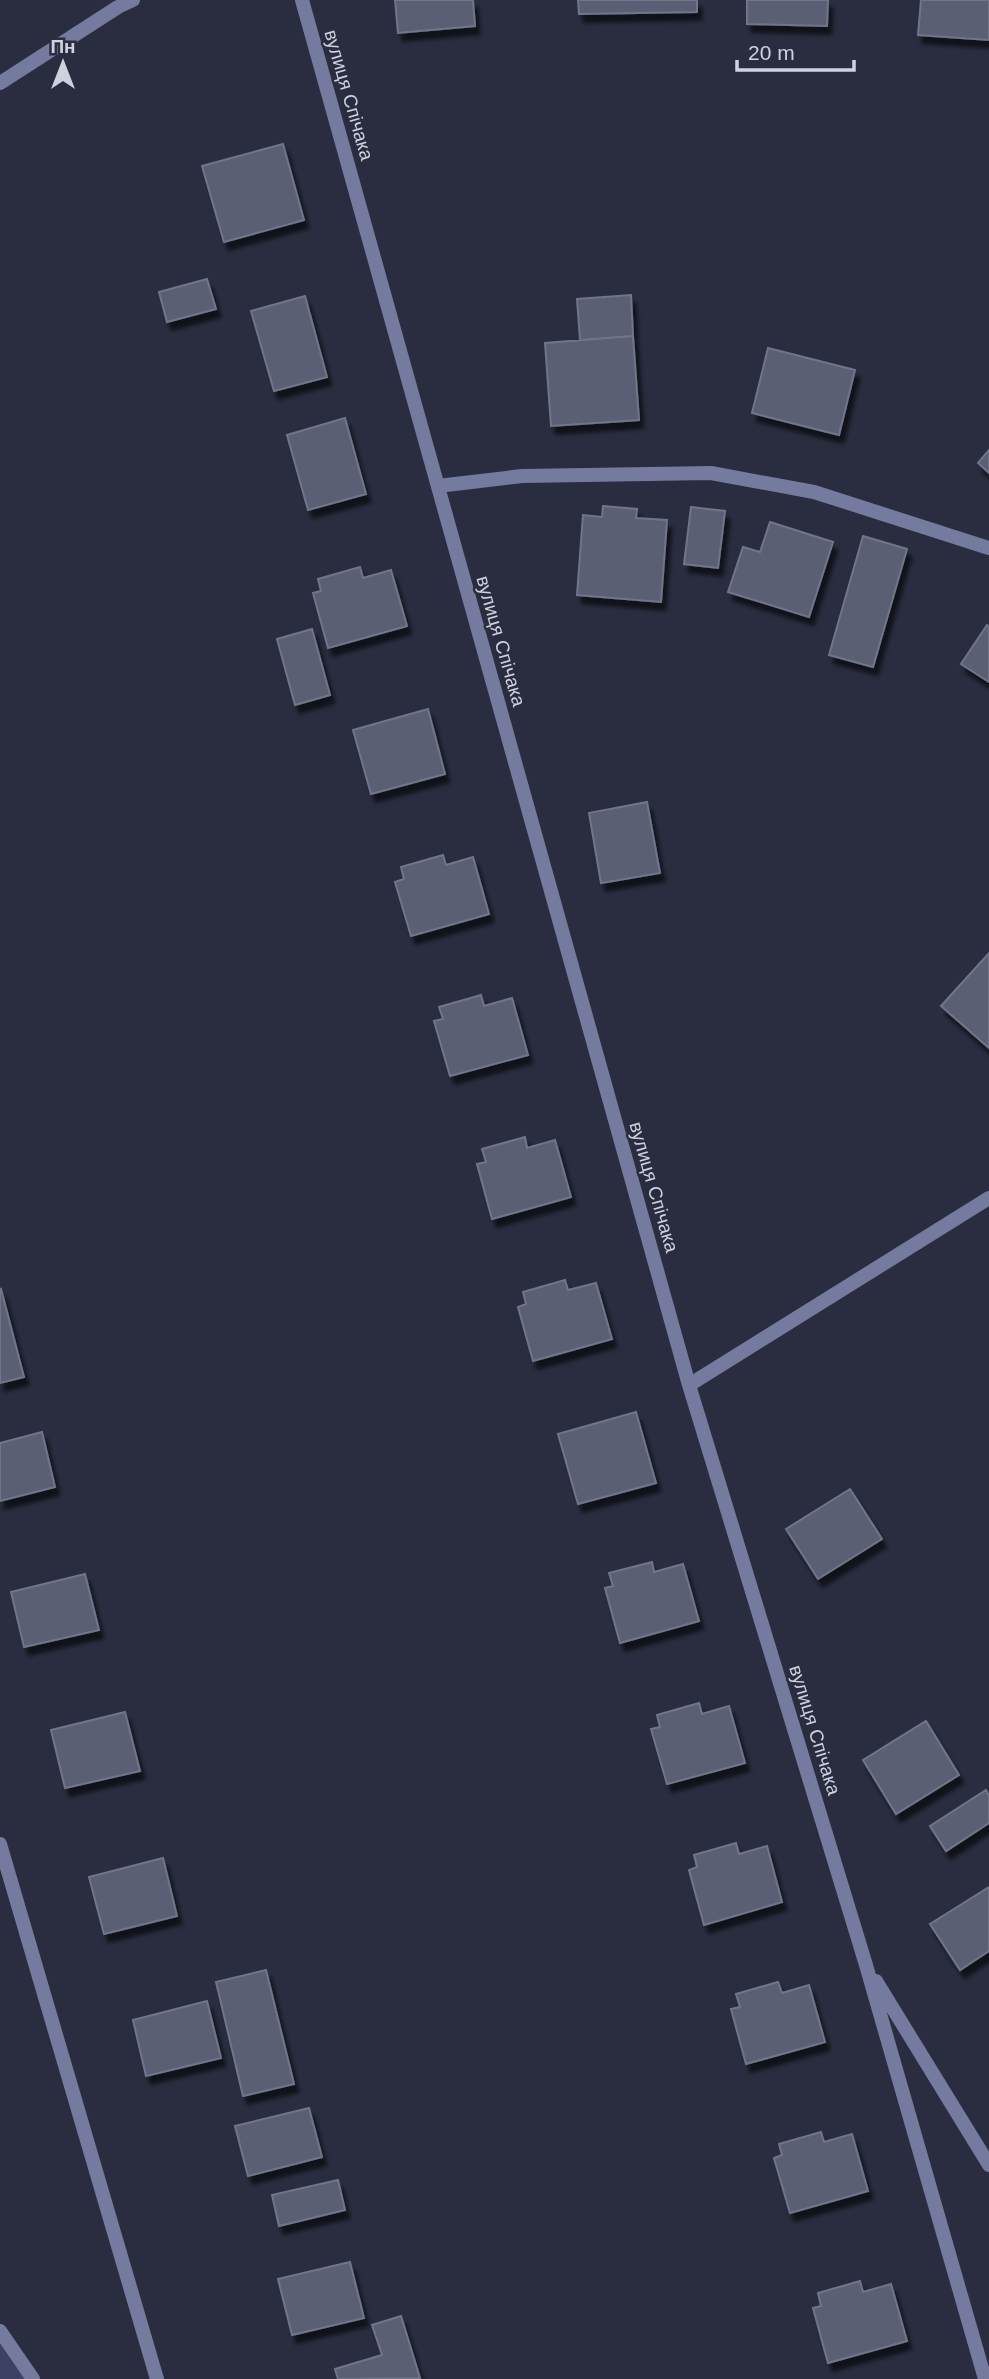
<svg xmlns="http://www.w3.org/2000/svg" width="989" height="2379" font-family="Helvetica,sans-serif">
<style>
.green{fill:#3c4163}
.building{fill:#5a5e73;stroke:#71758b;stroke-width:2;filter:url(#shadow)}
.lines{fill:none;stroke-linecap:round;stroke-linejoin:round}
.minor{stroke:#747b9e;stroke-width:14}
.labels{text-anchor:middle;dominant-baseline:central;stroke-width:5;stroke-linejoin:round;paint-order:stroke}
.street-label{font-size:19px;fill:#cfd2de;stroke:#292d3f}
</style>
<defs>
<filter id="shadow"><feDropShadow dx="4.5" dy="8" stdDeviation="2" flood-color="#0009"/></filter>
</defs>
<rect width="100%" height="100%" fill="#292d3f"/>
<!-- green -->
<path class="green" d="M 0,2328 L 35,2379 L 0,2379 Z"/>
<!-- building -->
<path class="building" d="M 395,0 L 473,0 L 475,26 L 398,33 Z
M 578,0 L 697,0 L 697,12 L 579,14 Z
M 747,0 L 828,0 L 827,26 L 747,24 Z
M 921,0 L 989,0 L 989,40 L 918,35 Z
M 283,144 L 304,220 L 224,242 L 202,166 Z
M 207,279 L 216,309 L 167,322 L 159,292 Z
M 631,295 L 633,336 L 580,340 L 577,299 Z
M 305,296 L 327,377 L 274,391 L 251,311 Z
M 633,336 L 639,420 L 551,426 L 545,343 Z
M 768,348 L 855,370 L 839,435 L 752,413 Z
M 345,418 L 366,494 L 308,510 L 287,435 Z
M 989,450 L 989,473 L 978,463 Z
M 603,506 L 637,509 L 636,518 L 667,520 L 661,602 L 577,595 L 583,515 L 602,517 Z
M 691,507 L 725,511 L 718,568 L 684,564 Z
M 770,522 L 833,542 L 809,617 L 728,592 L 743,547 L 760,552 Z
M 863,536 L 907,549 L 873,667 L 829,655 Z
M 360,567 L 363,578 L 391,570 L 407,626 L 328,648 L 313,593 L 321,591 L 318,579 Z
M 987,625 L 989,627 L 989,682 L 961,664 Z
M 312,629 L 330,695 L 295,705 L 277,639 Z
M 428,709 L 445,774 L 371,794 L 353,730 Z
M 647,802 L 660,873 L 601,883 L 589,813 Z
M 443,855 L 446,865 L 473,857 L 489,914 L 411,936 L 395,882 L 404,879 L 401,867 Z
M 989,953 L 989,1048 L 941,1006 Z
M 481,995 L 484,1006 L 512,998 L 528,1055 L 450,1076 L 434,1021 L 443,1019 L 439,1007 Z
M 525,1137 L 527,1148 L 555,1140 L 571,1197 L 492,1219 L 477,1164 L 486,1162 L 482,1149 Z
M 565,1280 L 568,1290 L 596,1283 L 612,1339 L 533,1361 L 518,1307 L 526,1304 L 523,1292 Z
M 1,1289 L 24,1377 L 0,1383 L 0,1290 Z
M 636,1412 L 656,1483 L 578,1504 L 558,1434 Z
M 42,1432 L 55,1487 L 0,1501 L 0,1443 Z
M 850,1489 L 882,1539 L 818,1579 L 786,1529 Z
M 652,1562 L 654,1572 L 683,1564 L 699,1621 L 620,1643 L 605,1588 L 613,1586 L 609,1573 Z
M 85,1574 L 99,1630 L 24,1647 L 11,1592 Z
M 699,1703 L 702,1714 L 729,1706 L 745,1763 L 667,1784 L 651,1729 L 660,1727 L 657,1715 Z
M 125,1712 L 140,1771 L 65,1788 L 51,1730 Z
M 926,1721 L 959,1775 L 896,1814 L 863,1760 Z
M 986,1790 L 989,1796 L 989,1823 L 946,1851 L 930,1826 Z
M 736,1843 L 739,1854 L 767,1846 L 782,1902 L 704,1925 L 689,1870 L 697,1867 L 694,1855 Z
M 163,1858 L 177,1916 L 104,1934 L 89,1877 Z
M 989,1887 L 989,1951 L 960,1970 L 930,1924 Z
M 266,1970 L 294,2084 L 243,2096 L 216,1982 Z
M 778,1982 L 782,1993 L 809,1985 L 825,2042 L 746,2064 L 731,2009 L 740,2007 L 736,1994 Z
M 207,2001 L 221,2058 L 146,2076 L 133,2020 Z
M 309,2108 L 322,2157 L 248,2176 L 235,2126 Z
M 821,2132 L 824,2142 L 852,2134 L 868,2191 L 790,2213 L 774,2158 L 782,2155 L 779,2144 Z
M 338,2180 L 345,2210 L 279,2226 L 272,2195 Z
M 350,2262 L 364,2318 L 292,2335 L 278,2279 Z
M 860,2281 L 863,2292 L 891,2284 L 907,2341 L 828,2363 L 813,2308 L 821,2306 L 818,2293 Z
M 401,2316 L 420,2378 L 338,2379 L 335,2369 L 382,2355 L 372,2325 Z"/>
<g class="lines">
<!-- minor -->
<path class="minor" d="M 302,0 L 689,1385 L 866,1965 L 985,2379
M 0,83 L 118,7 L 133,0
M 438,486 L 522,476 L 711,473 L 814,492 L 989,548
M 689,1385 L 989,1198
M 0,1844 L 157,2379
M 876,1981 L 989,2165
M 0,2331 L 33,2379"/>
</g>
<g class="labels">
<!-- street labels -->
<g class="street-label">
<text transform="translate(349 95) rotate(74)">вулиця Спічака</text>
<text transform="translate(501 641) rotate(74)">вулиця Спічака</text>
<text transform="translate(654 1187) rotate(74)">вулиця Спічака</text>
<text transform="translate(815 1730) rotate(73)">вулиця Спічака</text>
</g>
</g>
<!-- north arrow -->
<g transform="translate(63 63)" stroke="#292d3f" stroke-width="5" paint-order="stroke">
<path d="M0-5L12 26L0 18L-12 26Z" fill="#cfd2de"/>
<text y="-10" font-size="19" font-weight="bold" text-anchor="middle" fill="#cfd2de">Пн</text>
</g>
<!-- scale -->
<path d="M737 60v10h117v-10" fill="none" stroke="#cfd2de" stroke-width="3.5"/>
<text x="748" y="60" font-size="21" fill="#cfd2de" stroke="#292d3f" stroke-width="5" paint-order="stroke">20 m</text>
</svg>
